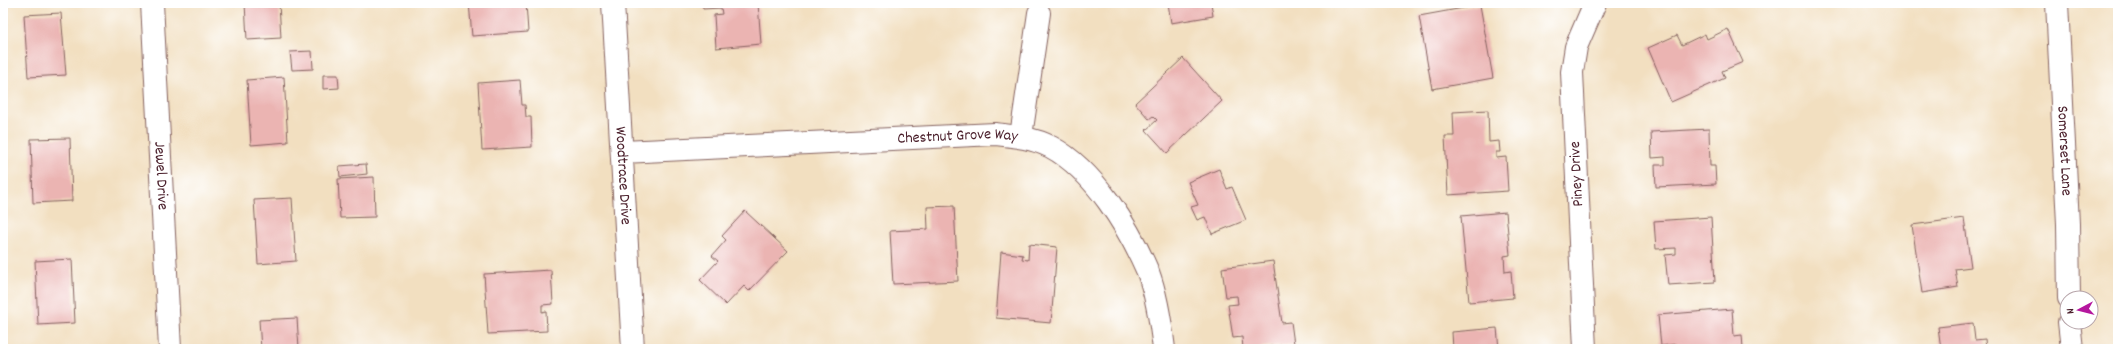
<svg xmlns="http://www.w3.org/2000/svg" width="2121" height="352" font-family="Dekko,sans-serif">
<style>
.building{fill:#ebb4b2}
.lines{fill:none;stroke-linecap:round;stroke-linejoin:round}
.minor-casing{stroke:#85625f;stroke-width:24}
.minor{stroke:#fff;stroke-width:22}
.labels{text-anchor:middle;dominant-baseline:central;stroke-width:3;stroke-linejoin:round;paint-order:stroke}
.street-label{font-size:16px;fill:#4a1f2b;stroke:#fff}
</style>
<rect width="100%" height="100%" fill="#fff"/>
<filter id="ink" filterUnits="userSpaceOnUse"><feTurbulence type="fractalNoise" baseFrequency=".025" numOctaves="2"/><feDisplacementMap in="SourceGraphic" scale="8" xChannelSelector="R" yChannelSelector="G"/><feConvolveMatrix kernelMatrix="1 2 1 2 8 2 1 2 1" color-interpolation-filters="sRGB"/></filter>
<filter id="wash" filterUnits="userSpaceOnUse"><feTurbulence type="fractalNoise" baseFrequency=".012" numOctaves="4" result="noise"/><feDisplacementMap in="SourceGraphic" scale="16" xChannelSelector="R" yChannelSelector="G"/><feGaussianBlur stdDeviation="0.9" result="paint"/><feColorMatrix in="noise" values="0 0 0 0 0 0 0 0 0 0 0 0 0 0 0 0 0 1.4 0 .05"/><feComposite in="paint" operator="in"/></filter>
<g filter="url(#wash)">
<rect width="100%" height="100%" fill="#f2dfc0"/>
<g id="blocks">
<!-- building -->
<path class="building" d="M 245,3 L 279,3 L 281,38 L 247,40 Z
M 469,3 L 507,3 L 507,5 L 526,3 L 528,32 L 472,36 Z
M 702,3 L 758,3 L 761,44 L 716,48 L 714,15 L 722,14 L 721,8 L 703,9 Z
M 1168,3 L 1211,3 L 1213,16 L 1171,23 Z
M 1480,5 L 1493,78 L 1432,89 L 1419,16 Z
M 61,13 L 66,75 L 28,77 L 24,15 Z
M 1728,29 L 1743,62 L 1722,71 L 1725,78 L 1671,102 L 1648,48 L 1677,35 L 1682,45 L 1705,34 L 1707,39 Z
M 312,51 L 313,69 L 292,70 L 290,52 Z
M 1183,58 L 1222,101 L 1167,153 L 1146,130 L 1157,120 L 1153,116 L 1149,119 L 1135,103 Z
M 323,75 L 338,75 L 339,88 L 323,89 Z
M 284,77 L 288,142 L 251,145 L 247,80 Z
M 520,80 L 522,105 L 525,105 L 526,117 L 531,117 L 532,147 L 482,150 L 478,83 Z
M 1488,110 L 1489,142 L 1499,141 L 1500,152 L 1496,152 L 1496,158 L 1506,157 L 1508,191 L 1448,195 L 1445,136 L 1454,136 L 1453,112 Z
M 1709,129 L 1710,166 L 1715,166 L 1716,184 L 1656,187 L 1655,165 L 1665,165 L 1665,157 L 1652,158 L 1651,132 Z
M 70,138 L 72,201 L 33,203 L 31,139 Z
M 366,164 L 367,174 L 340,177 L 339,166 Z
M 1219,169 L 1227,189 L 1232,187 L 1246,220 L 1212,234 L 1205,217 L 1197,220 L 1191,207 L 1198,205 L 1188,182 Z
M 374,177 L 375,217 L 340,218 L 338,179 Z
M 292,198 L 296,261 L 258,264 L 254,200 Z
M 954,206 L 958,281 L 893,284 L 890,231 L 928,229 L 927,207 Z
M 745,211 L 788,251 L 749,291 L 744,286 L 726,305 L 700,280 L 718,261 L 712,256 L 726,240 L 722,236 Z
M 1506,212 L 1510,255 L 1504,256 L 1505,272 L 1511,271 L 1513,298 L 1469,302 L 1461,216 Z
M 1711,217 L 1715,282 L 1668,285 L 1665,255 L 1676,254 L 1676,248 L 1656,249 L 1654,221 Z
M 1964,218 L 1971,267 L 1955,269 L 1958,287 L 1922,293 L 1912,225 Z
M 1029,244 L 1057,247 L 1051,323 L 996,318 L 1001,252 L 1023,255 L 1022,259 L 1028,260 Z
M 72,259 L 75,323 L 38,325 L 35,261 Z
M 1273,261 L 1282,323 L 1291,322 L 1294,344 L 1243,349 L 1242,337 L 1233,338 L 1228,305 L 1238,304 L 1237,296 L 1226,297 L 1222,268 Z
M 551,270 L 553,304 L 542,305 L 542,312 L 546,311 L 547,331 L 488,334 L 484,274 Z
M 1732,309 L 1734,336 L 1742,335 L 1743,348 L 1676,349 L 1676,344 L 1661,346 L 1658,315 Z
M 297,318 L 299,349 L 261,349 L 259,320 Z
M 1973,323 L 1975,340 L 1985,339 L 1986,349 L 1941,349 L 1938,327 Z
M 1497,328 L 1499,349 L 1453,349 L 1452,332 Z"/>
</g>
</g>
<g filter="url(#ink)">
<use href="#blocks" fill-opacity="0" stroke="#85625f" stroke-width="1"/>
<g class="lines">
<!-- minor casing -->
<g class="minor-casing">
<g id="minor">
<path id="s1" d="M 152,3 L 170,349"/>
<path id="s2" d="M 613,3 L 633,349"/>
<path id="s3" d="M 2057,3 L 2068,224 L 2069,298"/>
<path d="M 1021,136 L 1039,13"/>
<path id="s4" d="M 623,152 L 995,134 C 1014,136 1034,138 1051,147 C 1094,170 1129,228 1148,272 C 1157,296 1161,324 1164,349"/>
<path d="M 2069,322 L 2072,349"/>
<path d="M 1585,349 L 1572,72 L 1576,47 L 1595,3"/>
</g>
</g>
<!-- minor -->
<use href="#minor" class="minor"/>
</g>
</g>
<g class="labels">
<!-- street labels -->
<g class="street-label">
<text stroke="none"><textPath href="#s4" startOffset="335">Chestnut Grove Way</textPath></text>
<text stroke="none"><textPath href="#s3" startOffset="148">Somerset Lane</textPath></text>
<text transform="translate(1577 174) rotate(-93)">Piney Drive</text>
<text stroke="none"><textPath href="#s1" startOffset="173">Jewel Drive</textPath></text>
<text stroke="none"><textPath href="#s2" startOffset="173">Woodtrace Drive</textPath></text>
</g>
</g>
<!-- margin -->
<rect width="2121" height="352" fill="none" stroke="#fff" stroke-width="16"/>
<!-- north arrow -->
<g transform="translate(2079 310) rotate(263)"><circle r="19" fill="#ffffff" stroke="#b7a5aa"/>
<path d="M0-3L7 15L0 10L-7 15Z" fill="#b5179e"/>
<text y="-6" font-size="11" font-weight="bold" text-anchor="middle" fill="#4a1f2b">N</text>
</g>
</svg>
